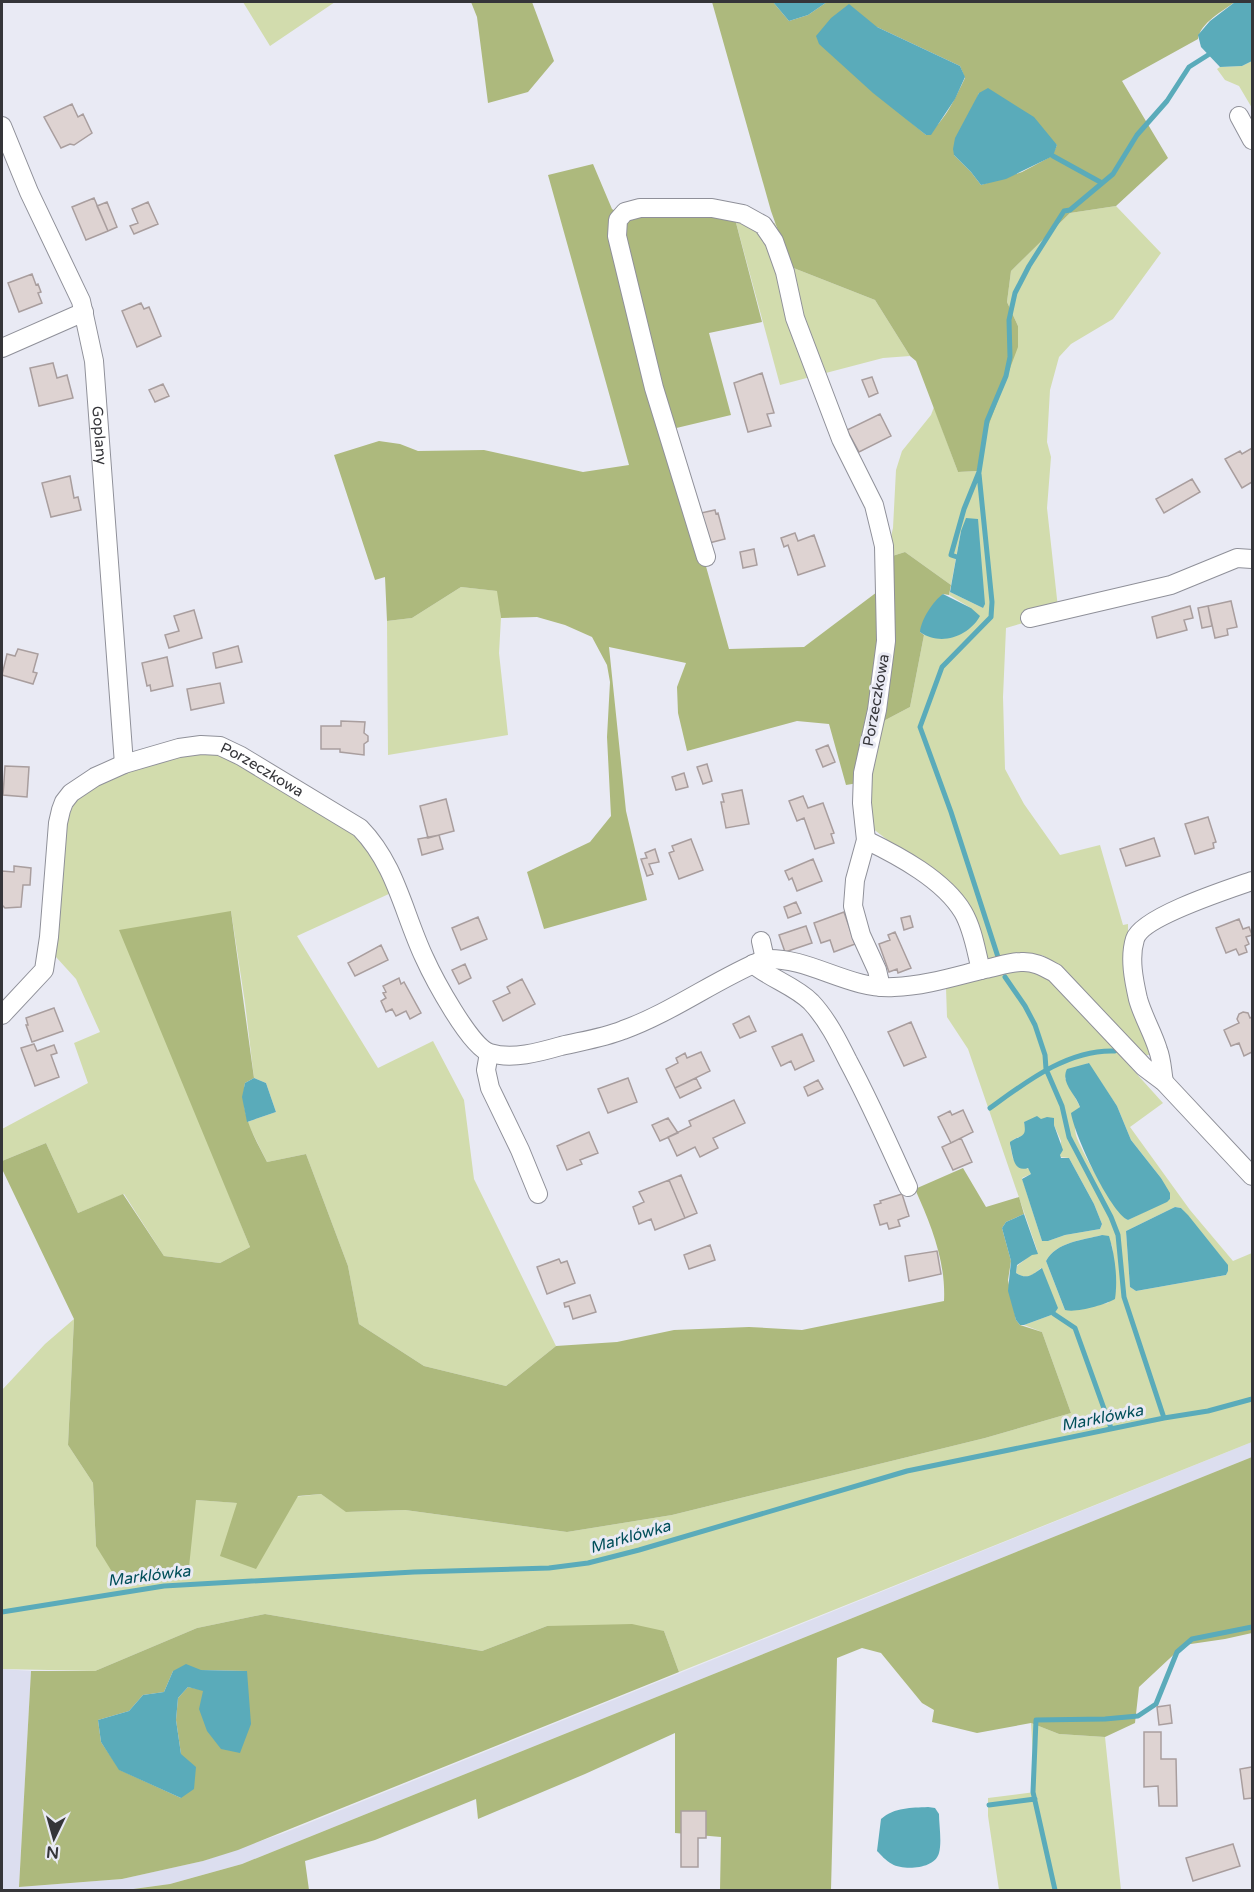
<svg xmlns="http://www.w3.org/2000/svg" width="1254" height="1892" font-family="'Varela Round',sans-serif">
<style>
.built{fill:#dcdeef}
.green{fill:#d2dcad;fill-rule:evenodd}
.forest{fill:#adb97d;fill-rule:evenodd}
.water{fill:#5aabba}
.lines{fill:none;stroke-linecap:round;stroke-linejoin:round}
.stream{stroke:#5aabba;stroke-width:5}
.building{fill:#ded3d2;stroke:#a99e9e;stroke-width:1.5}
.minor-casing{stroke:#8f9099;stroke-width:20}
.minor{stroke:#fff;stroke-width:18}
.labels{text-anchor:middle;dominant-baseline:central;stroke-width:6;stroke-linejoin:round;paint-order:stroke}
.street-label{font-size:15px;fill:#353539;stroke:#e9eaf4}
.water-label{font-size:16px;font-style:italic;fill:#004e59;stroke:#e9eaf4}
</style>
<rect width="100%" height="100%" fill="#e9eaf4"/>
<!-- built -->
<path class="built" d="M 1252,1442 L 1252,1457 L 242,1864 L 170,1884 L 126,1890 L 2,1890 L 2,1669 L 31,1671 L 19,1887 L 122,1879 L 203,1861 L 284,1833 Z"/>
<!-- green -->
<path class="green" d="M 243,2 L 335,2 L 270,46 Z
M 1252,61 L 1252,108 L 1239,86 L 1225,80 L 1217,69 L 1220,67 L 1242,66 Z
M 1116,206 L 1161,253 L 1113,319 L 1071,344 L 1059,357 L 1050,390 L 1047,442 L 1051,457 L 1047,508 L 1058,608 L 1021,616 L 1023,623 L 1006,628 L 1003,697 L 1005,769 L 1024,804 L 1060,855 L 1100,845 L 1123,925 L 1128,924 L 1128,938 L 1152,1054 L 1144,1056 L 1060,966 L 1042,955 L 1014,955 L 987,962 L 961,897 L 872,828 L 867,802 L 874,726 L 910,707 L 924,635 L 944,638 L 971,608 L 949,595 L 950,592 L 983,608 L 961,531 L 951,585 L 905,552 L 886,558 L 893,528 L 896,470 L 902,451 L 931,415 L 934,407 L 958,472 L 977,471 L 986,432 L 1018,326 L 1007,302 L 1011,271 L 1070,213 Z
M 735,219 L 775,223 L 791,267 L 875,300 L 910,356 L 883,358 L 780,385 Z
M 461,587 L 498,591 L 501,618 L 499,653 L 508,735 L 388,755 L 387,621 L 412,618 Z
M 210,752 L 248,768 L 338,823 L 362,842 L 376,863 L 391,893 L 297,936 L 378,1068 L 433,1041 L 464,1100 L 474,1179 L 556,1346 L 506,1386 L 424,1366 L 359,1324 L 348,1266 L 306,1154 L 267,1162 L 247,1122 L 276,1112 L 266,1083 L 254,1078 L 245,1003 L 231,911 L 223,1180 L 250,1247 L 220,1263 L 164,1256 L 124,1194 L 78,1213 L 46,1143 L 2,1161 L 2,1129 L 88,1083 L 74,1043 L 100,1032 L 76,979 L 56,957 C 58,924 56,822 78,799 C 95,782 116,776 139,769 C 165,760 182,754 210,752 Z
M 1030,970 L 1049,977 L 1163,1103 L 1130,1127 L 1190,1210 L 1233,1261 L 1252,1253 L 1252,1442 L 679,1672 L 664,1631 L 547,1626 L 482,1651 L 265,1614 L 197,1628 L 95,1671 L 2,1669 L 2,1390 L 45,1344 L 74,1319 L 68,1445 L 93,1483 L 96,1546 L 196,1500 L 238,1503 L 321,1494 L 347,1512 L 405,1510 L 567,1532 L 672,1515 L 985,1438 L 1071,1413 L 1042,1332 L 1024,1325 L 1054,1314 L 1041,1268 C 1032,1276 1027,1280 1016,1273 L 1017,1266 L 1037,1250 L 968,1049 L 947,1017 L 946,988 L 1011,972 ZM 1088,1063 L 1117,1106 L 1131,1140 L 1161,1178 L 1170,1199 L 1128,1220 C 1117,1215 1080,1149 1076,1135 C 1074,1128 1076,1119 1076,1111 L 1080,1107 L 1065,1078 ZM 1041,1119 L 1054,1125 L 1061,1141 L 1060,1157 L 1069,1158 L 1094,1204 L 1102,1224 L 1100,1229 L 1065,1235 L 1048,1241 L 1042,1241 L 1022,1178 L 1031,1174 L 1030,1170 L 1013,1159 L 1010,1144 L 1014,1139 L 1024,1135 L 1026,1131 L 1024,1122 ZM 1175,1207 L 1181,1208 L 1222,1258 C 1226,1264 1230,1268 1226,1275 L 1136,1291 L 1130,1287 L 1126,1231 ZM 1102,1235 L 1112,1245 L 1114,1267 L 1116,1290 L 1108,1303 L 1065,1310 L 1046,1261 C 1056,1242 1083,1240 1102,1235 Z
M 1031,1723 L 1059,1734 L 1105,1737 L 1121,1890 L 999,1890 L 988,1816 L 988,1798 L 1035,1792 Z"/>
<!-- forest -->
<path class="forest" d="M 471,2 L 532,2 L 554,61 L 528,92 L 488,103 L 477,17 Z
M 712,2 L 773,2 L 789,21 L 808,15 L 827,2 L 1235,2 C 1224,10 1200,23 1198,39 L 1122,81 L 1168,158 L 1116,206 L 1070,213 L 1011,271 L 1007,302 L 1018,326 L 1018,347 L 986,432 L 977,471 L 958,472 L 916,361 L 910,356 L 875,300 L 791,267 L 771,211 ZM 877,27 L 960,66 L 965,78 C 955,98 945,122 926,135 L 908,120 ZM 979,93 L 1057,145 L 1052,156 L 1022,172 L 981,185 L 971,172 L 954,155 Z
M 593,164 L 612,209 L 628,219 L 679,213 L 735,219 L 762,322 L 709,333 L 731,415 L 668,430 L 729,649 L 804,647 L 877,592 L 886,558 L 905,552 L 951,585 L 949,595 L 943,594 L 920,632 L 924,635 L 910,707 L 874,726 L 858,783 L 846,785 L 829,724 L 797,721 L 687,751 L 678,713 L 677,687 L 686,663 L 609,647 L 626,811 L 647,900 L 544,929 L 527,872 L 590,842 L 611,816 L 607,737 L 610,682 L 607,665 L 592,637 L 565,625 L 537,617 L 501,618 L 497,591 L 461,587 L 412,618 L 387,621 L 385,577 L 375,580 L 334,455 L 379,441 L 400,444 L 418,451 L 484,450 L 583,472 L 629,465 L 548,175 Z
M 231,911 L 254,1078 L 245,1083 C 239,1113 254,1136 267,1162 L 306,1154 L 348,1266 L 359,1324 L 424,1366 L 506,1386 L 556,1346 L 617,1342 L 674,1330 L 749,1327 L 802,1330 L 944,1301 C 946,1261 931,1225 915,1189 L 963,1168 L 986,1207 L 1019,1197 L 1024,1214 L 1006,1222 L 1002,1228 L 1011,1261 L 1008,1280 L 1016,1320 L 1020,1325 L 1042,1332 L 1071,1413 L 985,1438 L 672,1515 L 567,1532 L 405,1510 L 346,1512 L 321,1494 L 298,1496 L 256,1569 L 220,1556 L 237,1503 L 196,1500 L 189,1567 L 114,1575 L 96,1546 L 93,1483 L 68,1445 L 74,1319 L 2,1169 L 2,1161 L 46,1143 L 78,1213 L 123,1194 L 164,1256 L 220,1263 L 250,1247 L 119,930 Z
M 1252,1457 L 1252,1633 L 1225,1639 L 1184,1645 L 1139,1687 L 1135,1723 L 1105,1737 L 1059,1734 L 1031,1723 L 977,1733 L 932,1722 L 934,1710 L 922,1703 L 881,1653 L 862,1648 L 837,1658 L 831,1890 L 720,1890 L 721,1837 L 675,1833 L 675,1733 L 585,1774 L 478,1819 L 476,1799 L 375,1840 L 305,1861 L 309,1890 L 126,1890 L 170,1884 L 242,1864 Z
M 265,1614 L 482,1651 L 547,1626 L 632,1624 L 664,1631 L 679,1672 L 238,1850 L 203,1861 L 122,1879 L 19,1887 L 31,1671 L 95,1671 L 197,1628 ZM 201,1670 L 247,1671 L 203,1690 L 188,1687 L 178,1698 L 176,1720 L 181,1754 L 181,1798 L 120,1770 L 101,1742 L 98,1720 L 129,1711 L 143,1695 L 164,1692 L 173,1671 Z"/>
<!-- water -->
<path class="water" d="M 773,2 L 827,2 L 808,15 L 789,21 Z
M 1235,2 L 1252,2 L 1252,61 L 1242,66 L 1220,67 L 1201,47 L 1198,35 L 1210,21 Z
M 849,4 L 877,27 L 960,66 L 965,77 L 955,99 L 931,135 L 926,135 L 873,93 L 819,44 L 816,36 L 831,18 Z
M 988,88 L 1034,117 L 1057,145 L 1053,156 L 1006,179 L 981,185 L 971,172 L 954,155 L 953,149 L 955,138 L 979,93 Z
M 966,518 L 978,519 L 985,604 L 983,608 L 950,592 L 961,531 Z
M 943,594 L 971,608 L 980,616 C 969,636 941,647 920,632 C 921,620 933,601 943,594 Z
M 1089,1063 L 1117,1106 L 1131,1140 L 1161,1178 L 1170,1193 L 1170,1199 L 1167,1202 L 1128,1220 C 1110,1212 1074,1134 1071,1113 L 1080,1107 C 1076,1094 1060,1083 1067,1069 Z
M 254,1078 L 266,1083 L 276,1112 L 247,1122 L 242,1097 L 245,1083 Z
M 1037,1116 L 1041,1119 L 1047,1117 L 1054,1118 L 1054,1125 L 1063,1150 L 1060,1155 L 1061,1158 L 1069,1158 L 1094,1204 L 1102,1224 L 1100,1229 L 1065,1235 L 1048,1241 L 1042,1241 L 1022,1179 L 1031,1174 L 1028,1168 C 1013,1173 1013,1155 1010,1144 L 1010,1142 C 1022,1134 1027,1138 1024,1122 Z
M 1175,1207 L 1181,1208 L 1188,1215 L 1228,1265 L 1228,1271 L 1226,1275 L 1136,1291 L 1130,1287 L 1126,1231 Z
M 1024,1214 L 1038,1254 L 1032,1255 L 1017,1265 L 1016,1273 C 1027,1280 1032,1275 1042,1268 L 1058,1308 L 1054,1314 L 1024,1325 L 1020,1325 L 1016,1320 L 1008,1291 L 1011,1261 L 1002,1228 L 1006,1222 Z
M 1102,1235 L 1109,1236 C 1115,1255 1118,1279 1115,1299 C 1104,1305 1077,1313 1065,1310 L 1046,1261 C 1056,1242 1083,1240 1102,1235 Z
M 186,1664 L 201,1670 L 247,1671 L 251,1724 L 240,1753 L 221,1749 L 207,1731 L 199,1709 L 203,1691 L 188,1687 L 178,1698 L 176,1720 L 181,1754 L 196,1767 L 194,1789 L 181,1798 L 119,1770 L 101,1742 L 98,1720 L 129,1711 L 143,1695 L 164,1692 L 173,1671 Z
M 928,1807 L 935,1808 L 939,1814 C 939,1825 942,1842 939,1853 C 935,1869 904,1871 892,1864 C 886,1861 881,1855 877,1851 L 881,1819 C 895,1807 911,1808 928,1807 Z"/>
<g class="lines">
<!-- stream -->
<path class="stream" d="M 1053,156 L 1102,183
M 979,474 L 992,602 L 991,617 L 942,667 L 920,727 L 951,812 L 998,957
M 957,557 L 951,555 L 964,509 L 979,472 L 987,421 L 1006,376 L 1010,357 L 1009,320 L 1015,293 L 1029,266 L 1064,211 L 1070,210 L 1113,174 L 1137,135 L 1167,101 L 1189,67 L 1208,55
M 1005,977 L 1025,1006 L 1035,1025 L 1045,1055 L 1046,1069 L 1062,1106 L 1069,1137 L 1111,1217 L 1118,1235 L 1124,1297 L 1164,1418
M 990,1108 C 1026,1082 1068,1049 1115,1051
M 1054,1314 L 1075,1328 L 1111,1428
M 2,1612 L 164,1586 L 414,1572 L 549,1568 L 588,1563 L 639,1550 L 907,1471 L 1164,1418 L 1208,1411 L 1252,1399
M 989,1805 L 1035,1799
M 1055,1890 L 1033,1792 L 1036,1720 L 1105,1719 L 1138,1716 L 1156,1704 L 1177,1652 L 1192,1639 L 1252,1627"/>
</g>
<!-- building -->
<path class="building" d="M 72,104 L 78,117 L 83,114 L 92,133 L 74,145 L 70,144 L 61,148 L 44,117 Z
M 94,198 L 108,231 L 86,240 L 72,207 Z
M 107,202 L 117,227 L 108,231 L 97,206 Z
M 148,202 L 158,224 L 134,234 L 130,226 L 138,223 L 132,209 Z
M 32,274 L 36,285 L 38,284 L 41,292 L 38,293 L 42,303 L 19,312 L 8,283 Z
M 141,303 L 144,309 L 149,307 L 161,336 L 137,347 L 122,311 Z
M 53,363 L 57,378 L 67,375 L 73,398 L 39,406 L 30,368 Z
M 762,373 L 774,413 L 767,414 L 771,426 L 748,432 L 734,383 Z
M 872,377 L 878,393 L 869,397 L 862,380 Z
M 163,384 L 169,396 L 155,402 L 149,390 Z
M 880,414 L 891,436 L 859,452 L 847,430 Z
M 1252,448 L 1252,482 L 1242,488 L 1225,459 L 1240,451 L 1242,454 Z
M 70,476 L 74,498 L 78,497 L 81,510 L 51,517 L 42,483 Z
M 1192,479 L 1200,492 L 1164,513 L 1156,499 Z
M 715,510 L 716,514 L 718,513 L 725,539 L 709,543 L 701,513 Z
M 795,533 L 798,541 L 814,535 L 825,566 L 798,575 L 788,545 L 784,547 L 781,538 Z
M 754,549 L 757,565 L 743,568 L 740,552 Z
M 1231,601 L 1237,627 L 1227,629 L 1228,635 L 1215,638 L 1208,606 Z
M 1190,606 L 1193,618 L 1184,620 L 1187,630 L 1157,638 L 1152,617 Z
M 1208,606 L 1212,626 L 1202,628 L 1198,608 Z
M 194,610 L 202,638 L 169,648 L 165,635 L 179,631 L 174,616 Z
M 238,646 L 242,662 L 216,668 L 213,653 Z
M 18,649 L 38,654 L 33,672 L 37,673 L 33,684 L 2,675 L 7,654 L 15,656 Z
M 167,657 L 173,686 L 151,691 L 150,685 L 147,686 L 142,663 Z
M 220,683 L 224,703 L 191,710 L 187,689 Z
M 341,721 L 365,722 L 364,733 L 368,736 L 368,741 L 364,744 L 364,755 L 340,752 L 340,749 L 321,749 L 321,726 L 341,726 Z
M 828,745 L 835,762 L 823,767 L 816,750 Z
M 707,764 L 712,781 L 703,784 L 697,767 Z
M 5,766 L 29,767 L 27,797 L 3,795 Z
M 684,773 L 688,787 L 676,790 L 672,777 Z
M 742,790 L 749,824 L 726,828 L 721,802 L 724,802 L 722,794 Z
M 803,796 L 808,808 L 823,803 L 834,833 L 831,834 L 834,843 L 815,849 L 804,818 L 797,821 L 789,801 Z
M 446,799 L 454,831 L 428,838 L 420,806 Z
M 1208,817 L 1216,842 L 1213,843 L 1214,848 L 1195,854 L 1185,824 Z
M 439,835 L 443,849 L 422,855 L 418,839 Z
M 1154,838 L 1160,856 L 1126,866 L 1120,849 Z
M 691,839 L 703,870 L 679,879 L 669,853 L 674,851 L 672,846 Z
M 655,849 L 659,862 L 649,864 L 653,874 L 647,876 L 641,859 L 647,858 L 645,853 Z
M 813,859 L 822,881 L 797,891 L 792,878 L 789,880 L 785,871 Z
M 14,866 L 31,868 L 30,885 L 23,885 L 21,907 L 5,908 L 2,905 L 2,871 L 14,872 Z
M 796,902 L 801,913 L 788,918 L 784,907 Z
M 844,912 L 855,944 L 834,952 L 830,940 L 821,943 L 814,923 Z
M 910,916 L 913,927 L 904,930 L 901,918 Z
M 478,917 L 487,939 L 461,950 L 452,928 Z
M 1239,919 L 1243,929 L 1249,927 L 1252,935 L 1246,937 L 1249,944 L 1245,946 L 1247,952 L 1239,955 L 1236,949 L 1226,953 L 1216,928 Z
M 806,926 L 812,943 L 785,952 L 779,935 Z
M 895,932 L 911,968 L 898,973 L 897,969 L 889,972 L 879,944 L 890,940 L 888,935 Z
M 381,945 L 388,960 L 355,976 L 348,963 Z
M 465,964 L 471,978 L 459,984 L 452,970 Z
M 399,978 L 401,984 L 404,982 L 421,1013 L 410,1019 L 406,1011 L 396,1016 L 392,1009 L 386,1012 L 381,1001 L 386,998 L 383,993 L 386,992 L 383,986 Z
M 522,979 L 535,1004 L 503,1021 L 493,1001 L 510,993 L 507,987 Z
M 54,1008 L 63,1031 L 32,1042 L 26,1025 L 28,1025 L 26,1018 Z
M 1243,1012 L 1248,1013 L 1250,1018 L 1252,1017 L 1252,1052 L 1244,1056 L 1239,1043 L 1231,1046 L 1224,1030 L 1239,1023 L 1237,1019 L 1239,1014 Z
M 749,1016 L 756,1031 L 740,1038 L 733,1024 Z
M 911,1022 L 926,1057 L 904,1066 L 888,1032 Z
M 802,1034 L 814,1061 L 795,1070 L 791,1061 L 781,1066 L 772,1047 Z
M 34,1044 L 37,1051 L 54,1045 L 57,1053 L 51,1055 L 59,1077 L 35,1086 L 21,1048 Z
M 701,1052 L 710,1071 L 675,1088 L 666,1069 L 678,1063 L 676,1058 L 685,1053 L 687,1058 Z
M 628,1078 L 637,1102 L 608,1113 L 598,1089 Z
M 696,1078 L 701,1088 L 680,1098 L 675,1088 Z
M 818,1080 L 823,1089 L 808,1096 L 804,1087 Z
M 734,1100 L 745,1123 L 713,1138 L 718,1148 L 700,1157 L 695,1147 L 677,1156 L 668,1137 L 691,1126 L 689,1121 Z
M 963,1110 L 973,1132 L 951,1143 L 938,1117 L 950,1111 L 952,1115 Z
M 668,1118 L 678,1133 L 660,1141 L 652,1125 Z
M 589,1132 L 598,1153 L 580,1160 L 582,1164 L 567,1170 L 557,1146 Z
M 961,1138 L 972,1162 L 953,1170 L 942,1147 Z
M 681,1175 L 697,1213 L 685,1218 L 669,1180 Z
M 669,1180 L 685,1218 L 655,1230 L 651,1219 L 639,1224 L 633,1207 L 644,1202 L 639,1192 Z
M 902,1194 L 909,1216 L 898,1220 L 900,1226 L 889,1229 L 887,1223 L 880,1225 L 874,1205 L 881,1203 L 880,1201 Z
M 710,1245 L 715,1260 L 689,1269 L 684,1255 Z
M 937,1251 L 941,1274 L 909,1281 L 905,1256 Z
M 559,1259 L 561,1263 L 567,1261 L 575,1283 L 547,1294 L 537,1267 Z
M 590,1295 L 596,1312 L 573,1319 L 569,1306 L 565,1307 L 564,1303 Z
M 1170,1705 L 1172,1723 L 1159,1725 L 1157,1707 Z
M 1144,1732 L 1161,1732 L 1161,1759 L 1176,1759 L 1177,1806 L 1159,1806 L 1158,1786 L 1144,1787 Z
M 1252,1767 L 1252,1798 L 1244,1799 L 1240,1769 Z
M 681,1811 L 706,1811 L 706,1838 L 698,1838 L 698,1867 L 681,1867 Z
M 1233,1844 L 1240,1866 L 1193,1881 L 1186,1858 Z"/>
<g class="lines">
<!-- minor casing -->
<g class="minor-casing">
<g id="minor">
<path d="M 1239,116 L 1252,140"/>
<path id="s1" d="M 2,126 L 29,192 L 81,301 L 94,361 L 124,764"/>
<path d="M 2,348 L 84,312"/>
<path d="M 706,557 L 654,388 L 617,236 L 618,220 L 625,212 L 640,208 L 712,208 L 743,214 L 763,225 L 774,241 L 785,272 L 795,318 L 841,439 L 874,505 L 884,546 L 886,641 L 877,710 L 863,773 L 862,803 L 866,840 L 855,880 L 853,906 L 861,935 L 877,970 L 881,987"/>
<path d="M 1030,618 L 1171,585 L 1237,558 L 1252,559"/>
<path d="M 866,840 C 899,856 944,880 963,912 C 973,929 976,951 981,970"/>
<path d="M 761,941 L 765,959"/>
<path d="M 753,964 C 771,979 795,986 811,1002 C 827,1019 838,1041 848,1061 C 870,1102 889,1145 908,1187"/>
<path id="s2" d="M 2,1015 L 44,970 L 49,937 L 58,823 L 61,810 L 64,802 L 71,793 L 95,777 L 124,764 L 179,748 L 201,745 L 220,746 L 241,756 L 360,828 C 396,865 403,912 424,957 C 433,977 470,1047 490,1053 C 512,1060 540,1052 561,1046 C 582,1041 603,1038 623,1030 C 673,1012 716,979 765,959 C 810,957 849,990 894,987 C 925,986 956,976 985,969 C 996,967 1009,962 1021,962 C 1034,961 1044,967 1055,973 L 1144,1067 L 1164,1082 L 1252,1176"/>
<path d="M 489,1053 L 486,1070 L 490,1088 L 520,1150 L 538,1194"/>
<path d="M 1164,1082 C 1162,1072 1162,1060 1158,1050 C 1153,1033 1143,1017 1138,999 C 1134,981 1129,958 1135,939 C 1142,917 1229,889 1252,881"/>
</g>
</g>
<!-- minor -->
<use href="#minor" class="minor"/>
</g>
<g class="labels">
<!-- street labels -->
<g class="street-label">
<text stroke="none"><textPath href="#s1" startOffset="328">Goplany</textPath></text>
<text transform="translate(876 700) rotate(-80)">Porzeczkowa</text>
<text stroke="none"><textPath href="#s2" startOffset="450">Porzeczkowa</textPath></text>
</g>
<!-- water labels -->
<g class="water-label">
<text transform="translate(1102 1418) rotate(-11)">Marklówka</text>
<text transform="translate(630 1537) rotate(-16)">Marklówka</text>
<text transform="translate(149 1576) rotate(-7)">Marklówka</text>
</g>
</g>
<!-- border -->
<rect width="1254" height="1892" fill="none" stroke="#353539" stroke-width="6"/>
<!-- north arrow -->
<g transform="translate(54 1838) rotate(185)" stroke="#e9eaf4" stroke-width="4.5" paint-order="stroke">
<path d="M0-4.5L10 22L0 15L-10 22Z" fill="#353539"/>
<text y="-9" font-size="16" font-weight="bold" text-anchor="middle" fill="#353539">N</text>
</g>
</svg>
